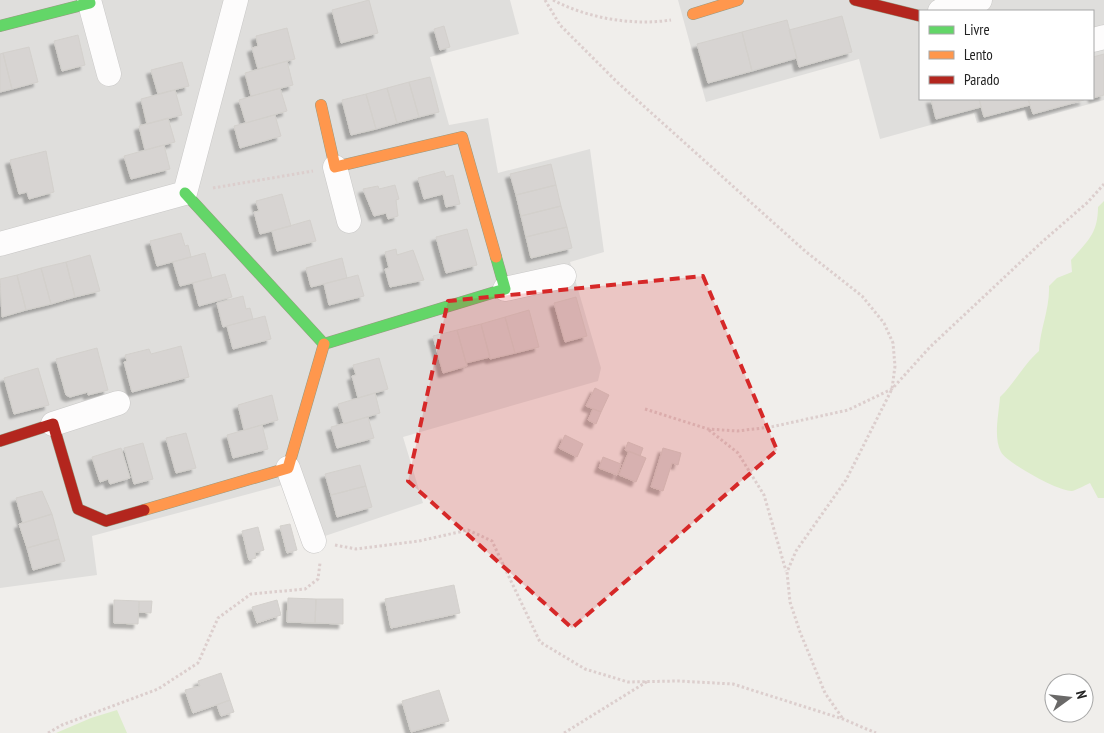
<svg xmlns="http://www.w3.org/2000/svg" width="1104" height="733" font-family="'PT Sans Narrow',sans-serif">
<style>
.residential{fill:#dfdedc;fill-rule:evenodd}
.grass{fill:#ddeccb}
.building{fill:#d7d4d2;stroke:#d3d0cc;filter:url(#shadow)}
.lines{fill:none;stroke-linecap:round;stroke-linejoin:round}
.street-casing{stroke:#c9c8c7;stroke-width:25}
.fast-casing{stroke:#999a82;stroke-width:12}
.slow-casing{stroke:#999a82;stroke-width:12}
.jam-casing{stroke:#999a82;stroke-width:12}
.path{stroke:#dccecd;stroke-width:3;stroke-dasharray:2.5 2.5;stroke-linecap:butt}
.street{stroke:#fdfcfc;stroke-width:24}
.fast{stroke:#63d668;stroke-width:11}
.slow{stroke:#ff974d;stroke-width:11}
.jam{stroke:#b3261e;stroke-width:11}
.marked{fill:#d62828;fill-opacity:0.2;stroke:#d62828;stroke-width:4;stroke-dasharray:10 6;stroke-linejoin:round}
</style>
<defs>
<filter id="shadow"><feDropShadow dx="-4.5" dy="4.5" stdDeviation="1" flood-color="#0004"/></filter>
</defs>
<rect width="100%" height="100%" fill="#f0eeeb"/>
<!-- residential -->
<path class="residential" d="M 0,0 L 510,0 L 519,34 L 430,57 L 449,125 L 488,118 L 498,173 L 590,149 L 604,252 L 570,262 L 601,368 L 598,381 L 403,437 L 423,503 L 319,538 L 301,480 L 92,536 L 97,575 L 0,588 Z
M 678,0 L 1104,0 L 1104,100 L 1028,121 L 1025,110 L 977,123 L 974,113 L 880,139 L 859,59 L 706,102 ZM 920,11 L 1093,11 L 1093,99 L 920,99 Z"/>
<!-- grass -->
<path class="grass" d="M 1104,201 L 1104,498 L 1098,498 L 1090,483 C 1085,485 1077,490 1072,491 C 1059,492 1007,463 1001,452 C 993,437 999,413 1000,397 C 1015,383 1023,365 1039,351 C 1040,329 1050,308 1049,286 L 1057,278 L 1072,272 L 1071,260 C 1088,241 1098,233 1098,207 Z
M 117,710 L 127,733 L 56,733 L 91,718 Z"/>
<!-- building -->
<path class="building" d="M 369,0 L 378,33 L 341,43 L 332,10 Z
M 842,16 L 852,52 L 799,67 L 789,30 Z
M 787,20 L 797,58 L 752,71 L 742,32 Z
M 444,26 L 450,47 L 440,50 L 434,29 Z
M 287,28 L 295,59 L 258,69 L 252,48 L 258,46 L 256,36 Z
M 742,32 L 752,71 L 708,83 L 697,44 Z
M 78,35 L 85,65 L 62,71 L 54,41 Z
M 29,47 L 38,82 L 12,89 L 3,53 Z
M 3,53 L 12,89 L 0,92 L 0,54 Z
M 1104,54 L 1104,95 L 1093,98 L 1093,57 Z
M 287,61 L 293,85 L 251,96 L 245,73 Z
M 182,62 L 189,86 L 158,94 L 151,70 Z
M 430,77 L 439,112 L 419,117 L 409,82 Z
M 409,82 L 419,117 L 397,123 L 387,88 Z
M 280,88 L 287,111 L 246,123 L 239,100 Z
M 387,88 L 397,123 L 376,129 L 366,94 Z
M 175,90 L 182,115 L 147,124 L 141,99 Z
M 366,94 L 376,129 L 351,135 L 342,100 Z
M 931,99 L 979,99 L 981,107 L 936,119 Z
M 979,99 L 1028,99 L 1030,105 L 984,117 Z
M 1028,99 L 1084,99 L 1084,100 L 1033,114 Z
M 275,115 L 281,136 L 240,148 L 234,126 Z
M 168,118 L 175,142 L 145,150 L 139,126 Z
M 164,145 L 170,169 L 131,179 L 124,156 Z
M 46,151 L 54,192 L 29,199 L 27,192 L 19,194 L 10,160 Z
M 551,164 L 556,185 L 516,195 L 510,174 Z
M 444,171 L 446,177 L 453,175 L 460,204 L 446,207 L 443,194 L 424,199 L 418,178 Z
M 395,185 L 399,199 L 396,200 L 398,216 L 388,219 L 386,213 L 374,216 L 363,189 L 378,186 L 379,189 Z
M 556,185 L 561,206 L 521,216 L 516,195 Z
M 282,194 L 291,226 L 260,234 L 254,212 L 259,211 L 256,201 Z
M 561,206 L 567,227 L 526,237 L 521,216 Z
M 310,220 L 316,241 L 277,251 L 272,231 Z
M 567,227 L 572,248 L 531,258 L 526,237 Z
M 467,229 L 477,265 L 446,273 L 436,237 Z
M 181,233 L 185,246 L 188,245 L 191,257 L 157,266 L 150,241 Z
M 396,249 L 397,255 L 413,250 L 424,280 L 390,287 L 385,269 L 389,268 L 385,252 Z
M 205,253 L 212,278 L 180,286 L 173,262 Z
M 90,255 L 100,291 L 75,297 L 66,262 Z
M 342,258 L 347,278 L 311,287 L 306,268 Z
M 66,262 L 75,297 L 51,304 L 41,268 Z
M 41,268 L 51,304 L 26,310 L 17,275 Z
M 225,274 L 232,297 L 199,306 L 193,283 Z
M 17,275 L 26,310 L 2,317 L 0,279 Z
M 358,275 L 364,296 L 329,305 L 324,284 Z
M 243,296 L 246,309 L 250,308 L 253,319 L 223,327 L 217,303 Z
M 576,297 L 587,336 L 565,342 L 554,303 Z
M 529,310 L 539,347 L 515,353 L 505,317 Z
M 265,316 L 271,339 L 233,349 L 227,326 Z
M 505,317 L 515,353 L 490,359 L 481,324 Z
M 481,324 L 490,357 L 466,363 L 457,330 Z
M 457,330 L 467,366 L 443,373 L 433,336 Z
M 181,346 L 189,377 L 132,392 L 124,362 L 127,361 L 125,355 L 149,349 L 151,354 Z
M 97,348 L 108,390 L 88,395 L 88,392 L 70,397 L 66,395 L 56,359 Z
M 379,358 L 388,389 L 358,398 L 352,376 L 356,375 L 353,365 Z
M 38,368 L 49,405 L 14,414 L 4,378 Z
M 595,388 L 609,395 L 601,412 L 586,406 Z
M 375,393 L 380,413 L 344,424 L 338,404 Z
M 272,395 L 278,420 L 244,430 L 238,405 Z
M 593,409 L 601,412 L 596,424 L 588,420 Z
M 368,417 L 374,438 L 337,448 L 331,427 Z
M 262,425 L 268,449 L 233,458 L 227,435 Z
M 186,433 L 196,468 L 176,473 L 166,438 Z
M 565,435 L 583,444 L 577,457 L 559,448 Z
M 628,442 L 643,448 L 640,456 L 625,450 Z
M 143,443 L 153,479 L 134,484 L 124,448 Z
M 121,448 L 130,478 L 110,484 L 108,479 L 100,482 L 92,457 Z
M 663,448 L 681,453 L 678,465 L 672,463 L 663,491 L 651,487 Z
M 629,451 L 646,458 L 636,482 L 619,475 Z
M 603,457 L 621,464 L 617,475 L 599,468 Z
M 360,465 L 366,486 L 331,495 L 325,474 Z
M 366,486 L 372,507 L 337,517 L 331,495 Z
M 42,491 L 52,514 L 23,523 L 16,498 Z
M 52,514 L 59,539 L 27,548 L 19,524 Z
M 290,524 L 297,550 L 287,553 L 280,526 Z
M 258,527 L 264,550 L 255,553 L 256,558 L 249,560 L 242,531 Z
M 59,539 L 65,561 L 33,570 L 27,548 Z
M 454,585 L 460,613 L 391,628 L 385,599 Z
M 288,598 L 316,599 L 315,623 L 287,622 Z
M 316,599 L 343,599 L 343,624 L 315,623 Z
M 114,600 L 139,601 L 138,624 L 114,623 Z
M 277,600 L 281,615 L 257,623 L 252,607 Z
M 139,601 L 152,601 L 151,613 L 139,612 Z
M 221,673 L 230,700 L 193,713 L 185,690 L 200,686 L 198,681 Z
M 439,690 L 449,721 L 411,732 L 402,701 Z
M 230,700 L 234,712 L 221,716 L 217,705 Z"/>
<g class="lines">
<!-- street casing -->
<g class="street-casing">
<path id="street" d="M 89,0 L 109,74
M 940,11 L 980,0
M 1093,40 L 1104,37
M 335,167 L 349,221
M 0,244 L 185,193 L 236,0
M 505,289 L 564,276
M 53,424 L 118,403
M 288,468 L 314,541"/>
</g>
<!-- fast casing -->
<g class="fast-casing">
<path id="fast" d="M 0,26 L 90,3
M 185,193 L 324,344 L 505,289 L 496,257"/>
</g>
<!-- slow casing -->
<g class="slow-casing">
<path id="slow" d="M 693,14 L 738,0
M 321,105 L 335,167 L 462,137 L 496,257
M 144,510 L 288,468 L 324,344"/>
</g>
<!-- jam casing -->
<g class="jam-casing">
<path id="jam" d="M 855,0 L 920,16
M 0,441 L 53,424 L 78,509 L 106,521 L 144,510"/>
</g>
<!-- path -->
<path class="path" d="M 545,0 L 560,25 L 617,82 L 805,251 L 862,296 L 884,323 L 893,343 L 895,366 L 892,389 L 846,480 L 796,551 L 787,572 L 790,602 L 800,632 L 825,693 L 843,719
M 553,0 C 587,18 633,26 671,20
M 213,188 L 313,171
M 645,409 L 708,429 L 737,431 L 771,427 L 848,410 L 892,389 L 930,347 L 1042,242 L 1088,202 L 1104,184
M 709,430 L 738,453 L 764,495 L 786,571
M 335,545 L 356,549 L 419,541 L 468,530 L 492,541 L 540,642 L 585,669 L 628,682 L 678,681 L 733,684 L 843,719 L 876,733
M 48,733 L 62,725 L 158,689 L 198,663 L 218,618 L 251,594 L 305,589 L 318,579 L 320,563
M 564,733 L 648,681"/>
<!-- street -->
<use href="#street" class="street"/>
<!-- fast -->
<use href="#fast" class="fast"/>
<!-- slow -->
<use href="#slow" class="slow"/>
<!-- jam -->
<use href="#jam" class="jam"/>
</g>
<!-- marked area -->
<path class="marked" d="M 703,276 L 777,450 L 572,628 L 408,481 L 448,301 Z"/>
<!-- legend -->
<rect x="919" y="10" width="175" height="90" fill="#ffffff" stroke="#a7a7a7"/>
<rect x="929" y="26" width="25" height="8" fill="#63d668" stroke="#a7a7a7"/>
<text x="964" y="35" font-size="15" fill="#222222">Livre</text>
<rect x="929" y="51" width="25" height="8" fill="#ff974d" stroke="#a7a7a7"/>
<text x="964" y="60" font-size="15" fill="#222222">Lento</text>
<rect x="929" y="76" width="25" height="8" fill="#b3261e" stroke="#a7a7a7"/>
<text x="964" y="85" font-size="15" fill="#222222">Parado</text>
<!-- north arrow -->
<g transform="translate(1069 698) rotate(75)"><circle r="24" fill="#ffffff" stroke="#a7a7a7"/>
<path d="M0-4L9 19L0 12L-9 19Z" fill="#6a6968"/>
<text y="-8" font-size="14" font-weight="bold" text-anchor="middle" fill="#222222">N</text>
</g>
</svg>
